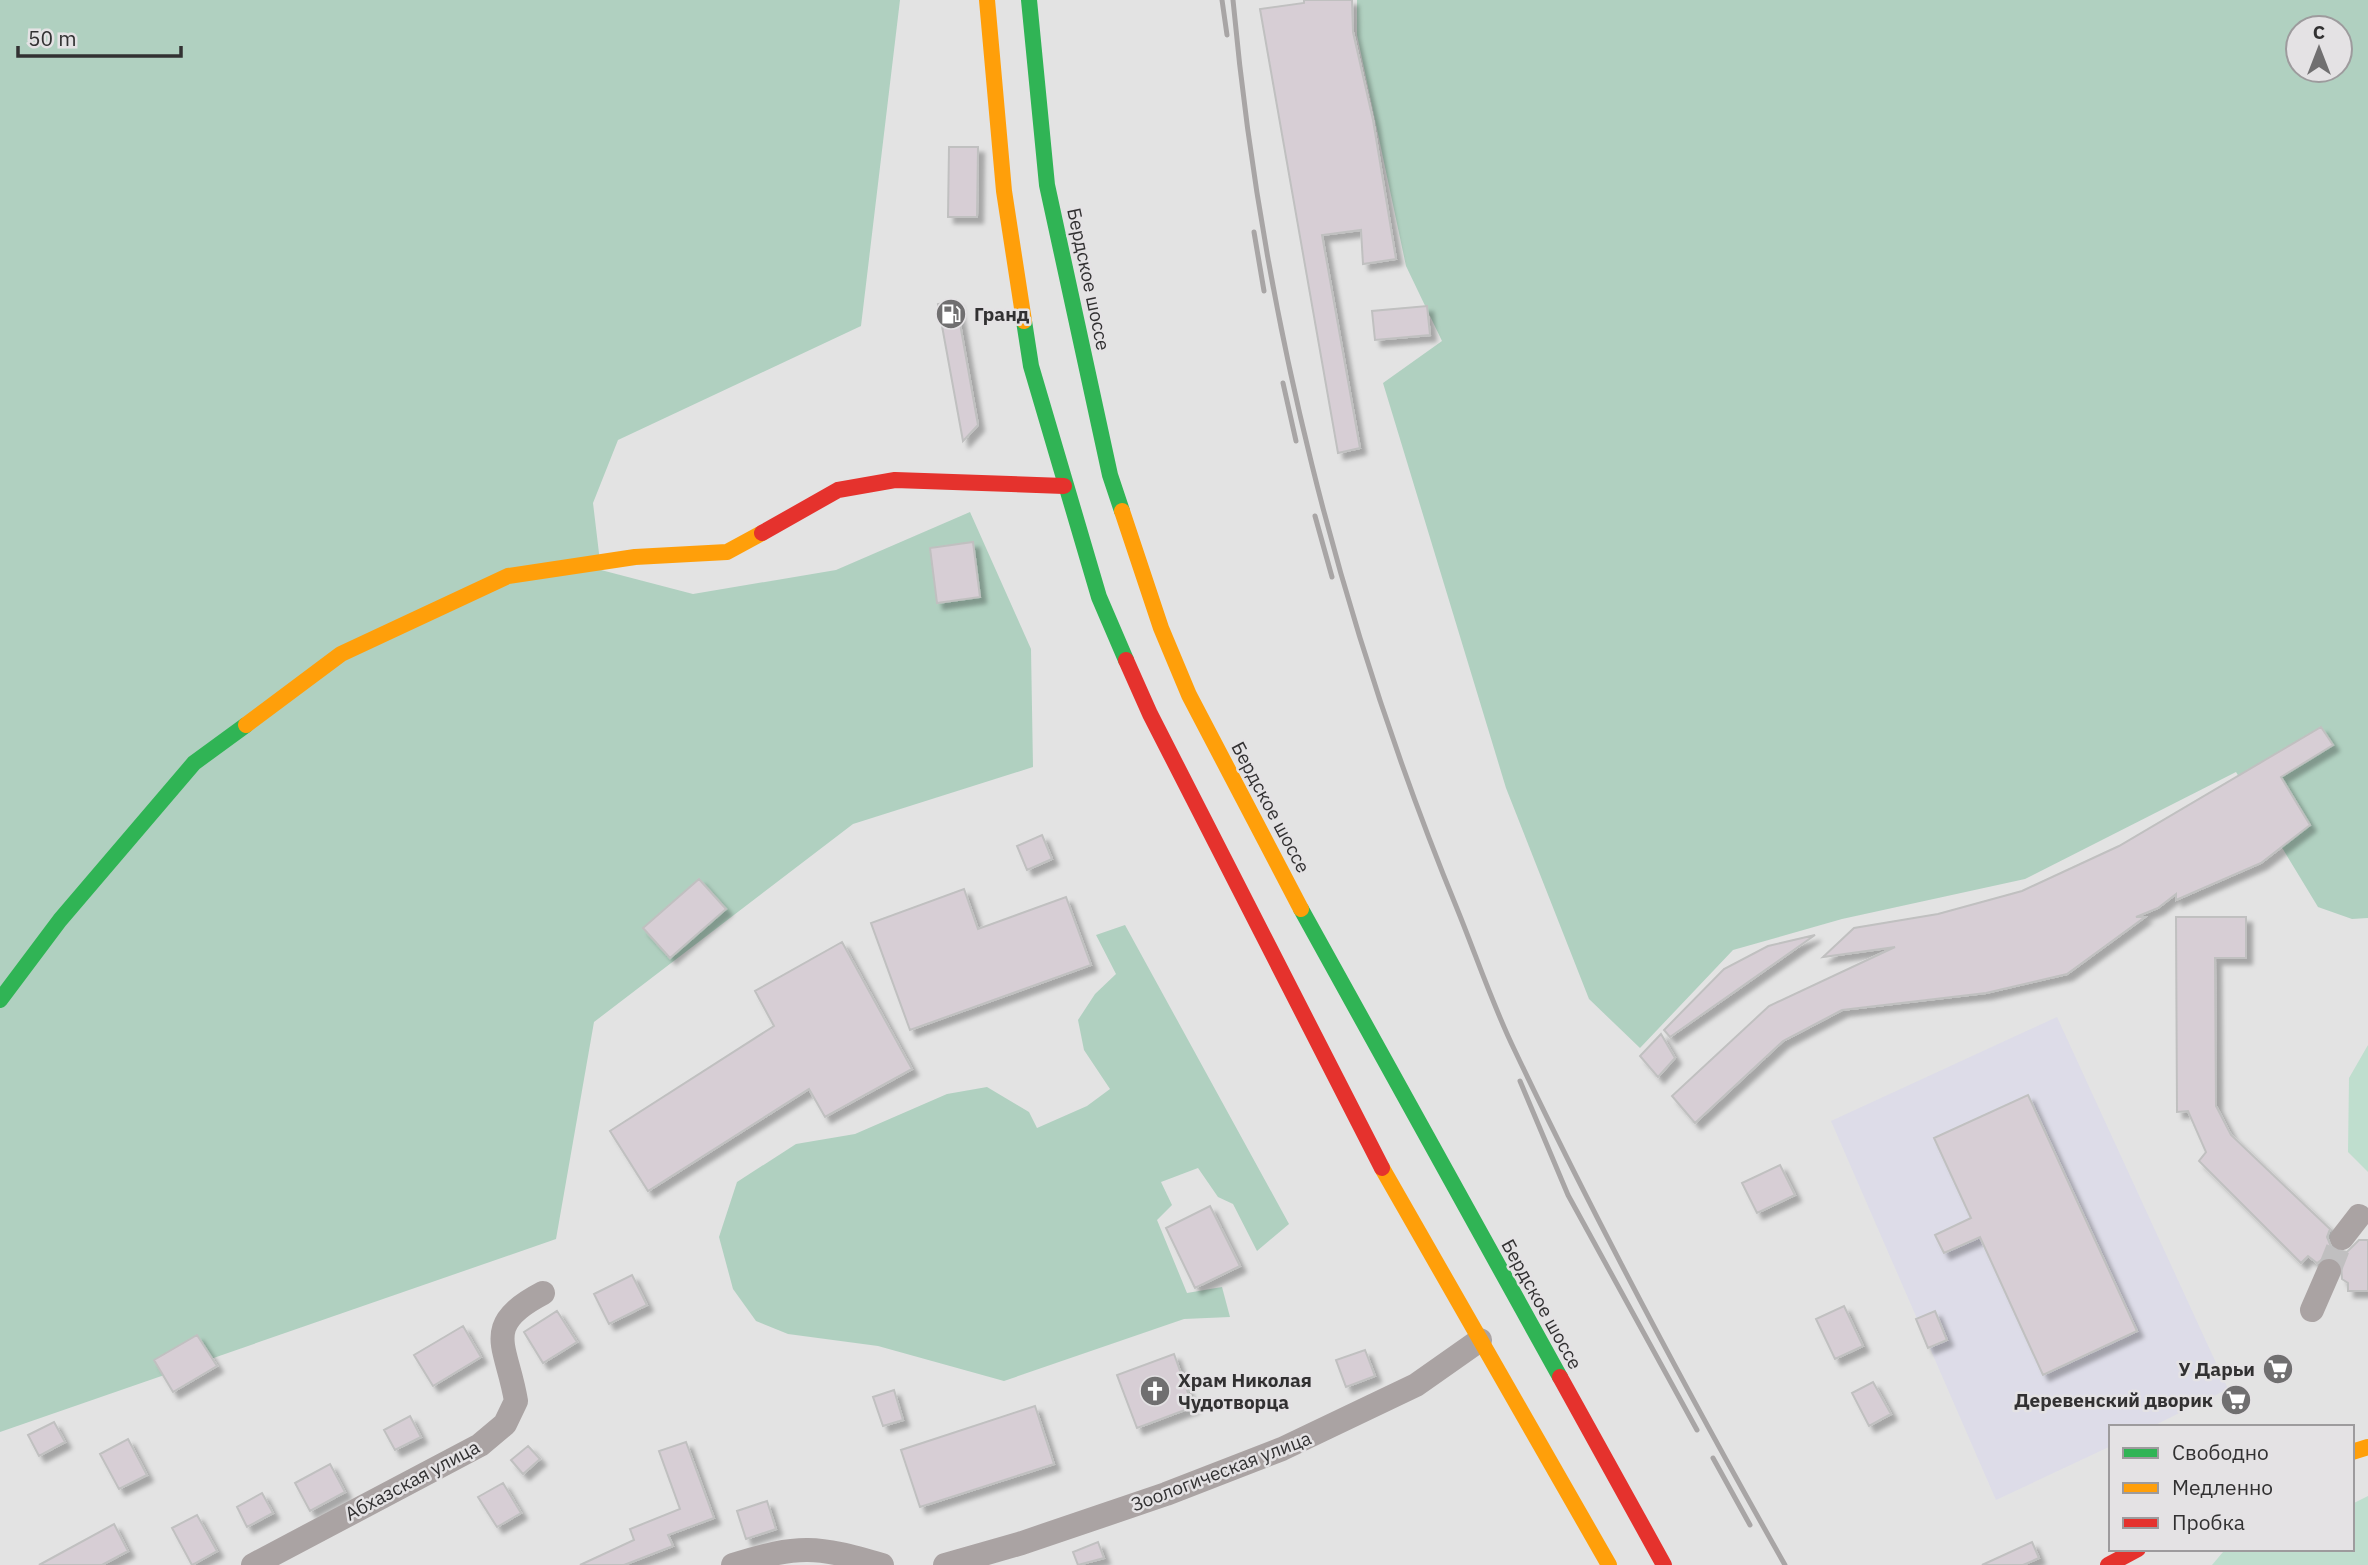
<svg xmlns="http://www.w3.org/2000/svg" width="2368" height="1565" font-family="'IBM Plex Sans',sans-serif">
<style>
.industrial{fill:#dddce8}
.green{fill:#bfdece}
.forest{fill:#b0d0c0;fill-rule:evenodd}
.building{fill:#d7ced5;stroke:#c0c0c0;stroke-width:2;filter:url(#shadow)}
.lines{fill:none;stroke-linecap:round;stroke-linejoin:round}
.street-tunnel{stroke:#c0bfc0;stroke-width:24;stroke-dasharray:24 12;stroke-linecap:butt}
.street{stroke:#aaa3a3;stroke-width:24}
.fast{stroke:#30b455;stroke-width:16}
.slow{stroke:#ff9f0a;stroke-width:16}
.jam{stroke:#e5322d;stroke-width:16}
.rail{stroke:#a8a5a5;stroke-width:5}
.labels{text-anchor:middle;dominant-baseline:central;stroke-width:5;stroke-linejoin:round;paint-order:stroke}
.street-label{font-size:19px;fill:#323132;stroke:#e4e2e4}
.poi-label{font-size:19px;font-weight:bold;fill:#323132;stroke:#e4e2e4;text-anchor:start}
</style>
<defs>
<filter id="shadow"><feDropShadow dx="6" dy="6" stdDeviation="2" flood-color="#0004"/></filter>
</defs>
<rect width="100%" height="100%" fill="#e3e3e3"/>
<!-- industrial -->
<path class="industrial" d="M 2057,1017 L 2228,1389 L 2151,1427 L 2111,1427 L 2111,1446 L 1996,1500 L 1831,1121 Z"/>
<!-- green -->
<path class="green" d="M 2368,1045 L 2368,1172 L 2348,1152 L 2349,1078 Z
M 2368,1496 L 2368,1565 L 2212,1565 L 2223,1552 L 2231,1549 L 2352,1549 L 2352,1504 Z"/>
<!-- forest -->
<path class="forest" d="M 0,0 L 900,0 L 861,326 L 618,440 L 593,503 L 601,570 L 693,594 L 836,570 L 970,512 L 1031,649 L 1033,767 L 853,824 L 594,1022 L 556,1239 L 0,1432 Z
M 1357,0 L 2368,0 L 2368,918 L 2352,919 L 2318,907 L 2236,772 L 2025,879 L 1842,919 L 1733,950 L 1640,1048 L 1589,999 L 1506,788 L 1383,383 L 1442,341 L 1406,266 L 1357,35 ZM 2298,28 L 2340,28 L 2340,70 L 2298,70 Z
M 1125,925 L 1289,1224 L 1257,1251 L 1233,1204 L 1218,1197 L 1198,1168 L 1161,1182 L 1172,1205 L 1157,1220 L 1187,1293 L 1222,1287 L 1230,1317 L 1184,1319 L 1004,1381 L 878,1346 L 788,1334 L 756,1321 L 733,1289 L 719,1237 L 737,1182 L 796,1144 L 855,1134 L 947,1094 L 987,1087 L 1029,1112 L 1037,1128 L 1087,1106 L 1110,1089 L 1084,1050 L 1078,1020 L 1095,994 L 1116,974 L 1096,935 Z"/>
<!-- building -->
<path class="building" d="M 1304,0 L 1352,0 L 1353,32 L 1373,120 L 1396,259 L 1363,264 L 1361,230 L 1322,235 L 1360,448 L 1338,453 L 1260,9 L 1304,3 Z
M 949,147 L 978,147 L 977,217 L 948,217 Z
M 956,301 L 978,425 L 963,441 L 938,304 Z
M 1427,306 L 1430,335 L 1375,340 L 1372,311 Z
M 973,542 L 980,597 L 937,603 L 930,548 Z
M 2321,727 L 2333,745 L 2281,777 L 2310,825 L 2261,863 L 2176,900 L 2176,894 L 2158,908 L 2136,917 L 2145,917 L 2067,974 L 1986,993 L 1842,1010 L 1783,1041 L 1695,1123 L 1672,1096 L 1769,1006 L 1895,947 L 1823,957 L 1854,928 L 1938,914 L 2022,891 L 2119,846 Z
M 1042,835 L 1052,859 L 1027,870 L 1017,846 Z
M 699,879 L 726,909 L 670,958 L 643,928 Z
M 964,889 L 978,929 L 1066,897 L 1091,965 L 910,1030 L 871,923 Z
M 2176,917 L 2246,917 L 2246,958 L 2215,958 L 2216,1106 L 2231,1135 L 2330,1229 L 2327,1237 L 2332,1249 L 2347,1252 L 2359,1240 L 2368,1240 L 2368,1291 L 2348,1291 L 2348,1283 L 2342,1279 L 2341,1263 L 2334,1257 L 2327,1256 L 2317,1263 L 2308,1256 L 2301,1263 L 2199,1161 L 2206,1152 L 2188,1111 L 2177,1112 Z
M 1815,935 L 1670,1037 L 1664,1030 L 1724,969 L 1768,946 Z
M 842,942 L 912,1069 L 825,1117 L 809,1089 L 648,1191 L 610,1131 L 774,1026 L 755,991 Z
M 1661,1034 L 1675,1058 L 1658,1077 L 1640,1056 Z
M 2028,1095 L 2137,1331 L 2043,1375 L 1980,1237 L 1944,1253 L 1935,1235 L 1971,1218 L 1934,1138 Z
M 1780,1165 L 1795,1195 L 1757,1213 L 1742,1183 Z
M 1210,1206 L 1240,1266 L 1195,1288 L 1166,1228 Z
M 632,1275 L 647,1305 L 609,1324 L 594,1294 Z
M 1844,1306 L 1863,1346 L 1835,1359 L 1816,1319 Z
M 557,1311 L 577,1342 L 543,1363 L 524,1332 Z
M 1935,1311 L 1947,1340 L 1928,1348 L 1916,1319 Z
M 463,1326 L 481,1357 L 433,1386 L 414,1355 Z
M 197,1335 L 217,1366 L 173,1392 L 154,1360 Z
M 1365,1350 L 1375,1376 L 1346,1387 L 1336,1360 Z
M 1174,1354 L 1193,1407 L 1137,1428 L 1117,1375 Z
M 1873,1382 L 1891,1414 L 1869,1426 L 1852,1393 Z
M 894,1390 L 903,1420 L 883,1426 L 873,1397 Z
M 1035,1406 L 1054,1464 L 920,1507 L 901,1450 Z
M 410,1416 L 421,1437 L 395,1450 L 384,1430 Z
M 54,1422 L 65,1442 L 39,1456 L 28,1435 Z
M 128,1439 L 147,1475 L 119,1489 L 100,1454 Z
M 686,1442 L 714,1518 L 668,1535 L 673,1546 L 624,1565 L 580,1565 L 634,1540 L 630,1529 L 680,1509 L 659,1451 Z
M 528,1446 L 540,1459 L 523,1474 L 511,1460 Z
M 330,1464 L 345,1492 L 310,1511 L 295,1483 Z
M 503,1483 L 521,1513 L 497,1527 L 478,1497 Z
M 262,1493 L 273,1513 L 247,1527 L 237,1507 Z
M 767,1501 L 776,1529 L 746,1539 L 737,1511 Z
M 197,1515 L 217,1551 L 192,1565 L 172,1528 Z
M 114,1524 L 128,1551 L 102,1565 L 39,1565 Z
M 1098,1542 L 1104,1558 L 1078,1565 L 1073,1552 Z
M 2032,1542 L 2039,1558 L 2023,1565 L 1982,1565 Z"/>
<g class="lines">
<!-- street-tunnel -->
<path class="street-tunnel" d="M 2329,1271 L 2342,1238"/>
<!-- street -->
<path class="street" d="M 2342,1238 L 2359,1216
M 2312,1310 L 2329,1271
M 253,1565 L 480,1445 L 505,1424 L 516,1401 C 507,1345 480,1326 543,1293
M 733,1565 C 800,1544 816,1546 882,1565
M 945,1565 L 1022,1543 L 1166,1494 L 1282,1449 L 1416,1385 L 1480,1340"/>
<!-- fast -->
<path class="fast" d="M 1029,0 L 1047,185 L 1110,475 L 1122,511
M 1024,321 L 1031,366 L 1099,597 L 1126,660
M 1301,909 L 1560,1377
M 0,1000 L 60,920 L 194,763 L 246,725"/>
<!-- slow -->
<path class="slow" d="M 987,0 L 1004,191 L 1024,321
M 1122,511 L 1161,628 L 1189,695 L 1301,909
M 246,725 L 341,654 L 508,576 L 635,557 L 727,552 L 762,533
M 1382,1168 L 1609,1565
M 2352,1452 L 2368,1447"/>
<!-- jam -->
<path class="jam" d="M 762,533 L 838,490 L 895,480 L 1064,486
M 1126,660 L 1150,714 L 1382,1168
M 1560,1377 L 1664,1565
M 2108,1565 L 2138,1549"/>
<!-- rail -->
<path class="rail" d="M 1222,0 L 1227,35
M 1233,0 C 1262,313 1339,621 1458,911 C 1477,958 1493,1006 1515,1051 C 1598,1226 1690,1397 1785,1565
M 1254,232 L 1264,291
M 1283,383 L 1296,441
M 1315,516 L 1332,577
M 1520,1081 L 1568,1195 L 1697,1430
M 1713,1458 L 1750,1525"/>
</g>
<!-- icons -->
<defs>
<g id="fuel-disc" transform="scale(1.575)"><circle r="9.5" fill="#706f70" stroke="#e4e2e4"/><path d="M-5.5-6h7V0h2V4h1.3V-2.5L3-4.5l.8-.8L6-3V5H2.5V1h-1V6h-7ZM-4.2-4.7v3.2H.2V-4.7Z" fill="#fff"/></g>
<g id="supermarket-disc" transform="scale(1.575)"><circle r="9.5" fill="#706f70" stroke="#e4e2e4"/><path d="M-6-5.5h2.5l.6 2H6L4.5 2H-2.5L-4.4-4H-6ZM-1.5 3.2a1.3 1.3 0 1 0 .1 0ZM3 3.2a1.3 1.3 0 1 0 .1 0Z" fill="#fff"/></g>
<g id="church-disc" transform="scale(1.575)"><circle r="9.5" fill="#706f70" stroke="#e4e2e4"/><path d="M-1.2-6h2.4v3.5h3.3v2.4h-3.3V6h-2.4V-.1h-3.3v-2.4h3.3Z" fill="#fff"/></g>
</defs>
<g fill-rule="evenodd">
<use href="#fuel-disc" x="951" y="314"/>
<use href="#supermarket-disc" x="2278" y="1369"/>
<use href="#church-disc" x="1155" y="1391"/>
<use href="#supermarket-disc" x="2236" y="1400"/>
</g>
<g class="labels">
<!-- street labels -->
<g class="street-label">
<text transform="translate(1089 279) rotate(78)">Бердское шоссе</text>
<text transform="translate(1271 807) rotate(62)">Бердское шоссе</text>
<text transform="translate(1542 1304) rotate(61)">Бердское шоссе</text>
<text transform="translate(1221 1471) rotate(-21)">Зоологическая улица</text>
<text transform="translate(412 1480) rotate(-28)">Абхазская улица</text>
</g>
<!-- poi labels -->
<g class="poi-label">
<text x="974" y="314">Гранд</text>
<text x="2255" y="1369" text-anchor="end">У Дарьи</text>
<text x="1178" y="1380">Храм Николая<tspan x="1178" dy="22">Чудотворца</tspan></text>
<text x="2213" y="1400" text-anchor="end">Деревенский дворик</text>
</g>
</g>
<!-- legend -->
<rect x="2109" y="1425" width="245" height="126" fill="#e4e2e4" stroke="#9d9b9d" stroke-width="2"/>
<rect x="2123" y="1448" width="35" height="10" fill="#30b455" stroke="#9d9b9d" stroke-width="2"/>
<text x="2172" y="1460" font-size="21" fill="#323132">Свободно</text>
<rect x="2123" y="1483" width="35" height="10" fill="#ff9f0a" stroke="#9d9b9d" stroke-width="2"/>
<text x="2172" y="1495" font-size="21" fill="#323132">Медленно</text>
<rect x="2123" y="1518" width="35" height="10" fill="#e5322d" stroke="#9d9b9d" stroke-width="2"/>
<text x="2172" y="1530" font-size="21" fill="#323132">Пробка</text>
<!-- north arrow -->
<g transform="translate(2319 49)"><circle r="33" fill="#e4e2e4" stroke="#9d9b9d" stroke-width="2"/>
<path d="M0-5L12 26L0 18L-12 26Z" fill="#706f70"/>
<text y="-10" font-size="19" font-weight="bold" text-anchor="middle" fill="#323132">С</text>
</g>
<!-- scale -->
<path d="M18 46v10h163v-10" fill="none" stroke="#323132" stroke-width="3.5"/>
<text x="28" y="46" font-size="21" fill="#323132" stroke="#e4e2e4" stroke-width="5" paint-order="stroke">50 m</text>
</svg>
